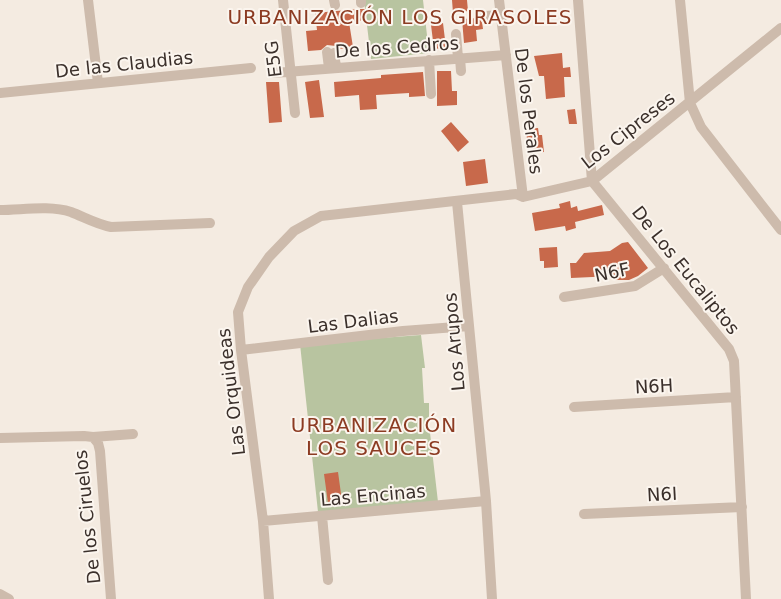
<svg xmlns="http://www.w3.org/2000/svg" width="781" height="599" font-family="'DejaVu Sans',sans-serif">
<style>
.green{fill:#b8c4a0}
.building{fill:#c8694b}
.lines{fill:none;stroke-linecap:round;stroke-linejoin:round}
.minor{stroke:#cdbbac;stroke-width:10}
.labels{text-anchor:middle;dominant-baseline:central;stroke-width:4;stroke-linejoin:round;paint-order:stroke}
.street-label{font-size:18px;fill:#3b302b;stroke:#fbf5ee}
.quarter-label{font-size:20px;letter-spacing:1px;fill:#8c3b22;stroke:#fbf5ee}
</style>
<rect width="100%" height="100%" fill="#f4ebe1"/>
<!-- green -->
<path class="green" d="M 364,0 L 423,0 L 429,53 L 371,59 Z
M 421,335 L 425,368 L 422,368 L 424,403 L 429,403 L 429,424 L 438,502 L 318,512 L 300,344 Z"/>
<!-- building -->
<path class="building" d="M 452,0 L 467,0 L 468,11 L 453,13 Z
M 358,9 L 365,9 L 366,20 L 349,22 L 353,47 L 339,49 L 336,46 L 327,45 L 321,50 L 308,51 L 306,31 L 317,30 L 315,13 Z
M 478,18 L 482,22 L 483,29 L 476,30 L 477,41 L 464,43 L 462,19 Z
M 443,23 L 446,48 L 434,49 L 431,25 Z
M 562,53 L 563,68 L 570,67 L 571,77 L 564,77 L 565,97 L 546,99 L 544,76 L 539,76 L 534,56 Z
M 437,71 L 451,71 L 452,91 L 457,91 L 457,105 L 437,106 Z
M 423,72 L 425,96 L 409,97 L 409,93 L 376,95 L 377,109 L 360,110 L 359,95 L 335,97 L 334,82 L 381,78 L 381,75 Z
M 319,80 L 324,117 L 310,118 L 305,82 Z
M 266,82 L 279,82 L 282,122 L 269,123 Z
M 575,109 L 577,124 L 569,124 L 567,110 Z
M 451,122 L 469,142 L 458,152 L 441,131 Z
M 538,128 L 539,135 L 542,135 L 544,152 L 533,153 L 532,149 L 528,150 L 526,129 Z
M 485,159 L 488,183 L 466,186 L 463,162 Z
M 570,201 L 571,208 L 577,206 L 578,211 L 602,205 L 604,215 L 575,222 L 576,228 L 566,231 L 565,226 L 535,231 L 532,213 L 560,208 L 559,204 Z
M 628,242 L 648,268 L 638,276 L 629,280 L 614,280 L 614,276 L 571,278 L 570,263 L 576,263 L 584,253 L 610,251 L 622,243 Z
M 557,247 L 558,267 L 544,268 L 544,261 L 540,261 L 539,248 Z
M 338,472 L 342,501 L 328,503 L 324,474 Z"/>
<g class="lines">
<!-- minor -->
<path class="minor" d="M 88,0 L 98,83
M 283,0 L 295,113
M 334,0 L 335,5
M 361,0 L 361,3
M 499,0 L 523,197
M 578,0 L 592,181 L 729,349 L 734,361 L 746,599
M 680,0 L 690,103 L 701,127 L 781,230
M 485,16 L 501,15
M 456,34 L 458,58
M 327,52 L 329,68
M 334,53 L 336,67
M 460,58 L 461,71
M 429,60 L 431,94
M 273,73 L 506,55
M 0,93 L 251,68
M 457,202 L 486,501 L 492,599
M 0,210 C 22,210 49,205 71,212 C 84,217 96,224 111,227 L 210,223
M 564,297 L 635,286 L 664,268
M 241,350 L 403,331 L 469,326
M 574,407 L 736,397
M 93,437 L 133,434
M 0,438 L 84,436 L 93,437 L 98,443 L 100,451 L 111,599
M 584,514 L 742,507
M 322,516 L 328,580
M 263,521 L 486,501
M 0,594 L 9,599
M 269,599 L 263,521 L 241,350 L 238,312 L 248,287 L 269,257 L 294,231 L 321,216 L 516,194 L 523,197 L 592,181 L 781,28"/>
</g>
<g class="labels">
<!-- street labels -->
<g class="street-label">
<text transform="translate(397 47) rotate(-4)">De los Cedros</text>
<text transform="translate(273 59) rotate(-97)">E5G</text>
<text transform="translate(124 64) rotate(-6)">De las Claudias</text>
<text transform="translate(529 111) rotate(83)">De los Perales</text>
<text transform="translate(628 130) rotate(-38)">Los Cipreses</text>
<text transform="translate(686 270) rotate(51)">De Los Eucaliptos</text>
<text transform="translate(612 272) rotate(-12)">N6F</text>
<text transform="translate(353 321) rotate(-7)">Las Dalias</text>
<text transform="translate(454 342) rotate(-95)">Los Arupos</text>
<text transform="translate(654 386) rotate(-3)">N6H</text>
<text transform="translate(231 392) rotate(-97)">Las Orquideas</text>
<text transform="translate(662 494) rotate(-3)">N6I</text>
<text transform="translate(373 495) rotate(-5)">Las Encinas</text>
<text transform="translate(87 517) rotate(-96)">De los Ciruelos</text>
</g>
<!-- quarter labels -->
<g class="quarter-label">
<text x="400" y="17">URBANIZACIÓN LOS GIRASOLES</text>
<text x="374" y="425">URBANIZACIÓN<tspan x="374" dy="23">LOS SAUCES</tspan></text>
</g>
</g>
</svg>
